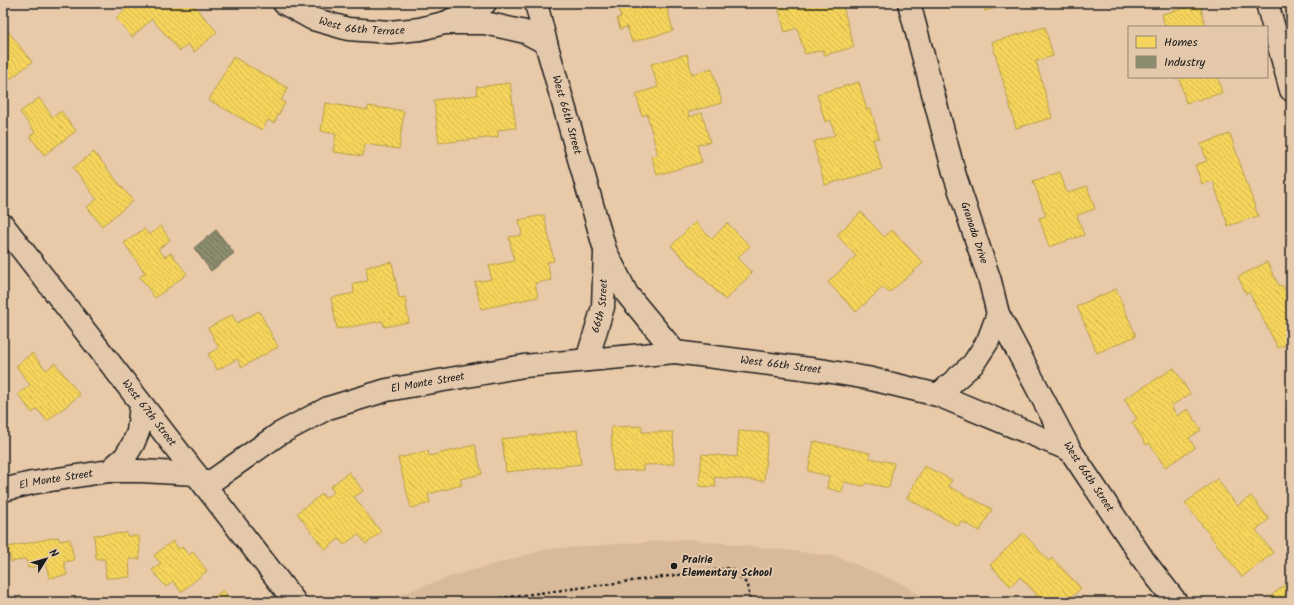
<svg xmlns="http://www.w3.org/2000/svg" width="1294" height="605" font-family="Kalam,sans-serif">
<style>
.built{fill:#d8ba9a}
.homes{fill:url(#homes-back-hatch);stroke:#b59e49}
.industry{fill:url(#industry-back-hatch);stroke:#6a6a55}
.lines{fill:none;stroke-linecap:round;stroke-linejoin:round}
.street-casing{stroke:#1c1c1c;stroke-width:25}
.secondary-casing{stroke:#1c1c1c;stroke-width:25}
.path{stroke:#1c1c1c;stroke-width:2.5;stroke-dasharray:3 3;stroke-linecap:butt}
.street{stroke:#e4c8ab;stroke-width:22}
.secondary{stroke:#e4c8ab;stroke-width:22}
.poi-dot{fill:#1c1c1c;stroke:#e4c8ab;stroke-width:1.5}
.labels{text-anchor:middle;dominant-baseline:central;stroke-width:4;stroke-linejoin:round;paint-order:stroke}
.street-label{font-size:11px;fill:#1c1c1c;stroke:#e4c8ab}
.poi-label{font-size:11px;font-weight:bold;fill:#1c1c1c;stroke:#e4c8ab;text-anchor:start}
</style>
<defs>
<pattern id="homes-back-hatch" width="6" height="6" patternUnits="userSpaceOnUse"><rect width="6" height="6" fill="#f6d55c"/><path d="M-1 5l2 2M0 0l6 6M5-1l2 2" fill="none" stroke="#d2b64f"/></pattern>
<pattern id="industry-back-hatch" width="6" height="6" patternUnits="userSpaceOnUse"><rect width="6" height="6" fill="#8c8c6e"/><path d="M-1 5l2 2M0 0l6 6M5-1l2 2" fill="none" stroke="#72725a"/></pattern>
</defs>
<rect width="100%" height="100%" fill="#e8c9a8"/>
<filter id="ink" filterUnits="userSpaceOnUse"><feTurbulence type="fractalNoise" baseFrequency=".025" numOctaves="2"/><feDisplacementMap in="SourceGraphic" scale="8" xChannelSelector="R" yChannelSelector="G"/><feConvolveMatrix kernelMatrix="1 2 1 2 8 2 1 2 1" color-interpolation-filters="sRGB"/></filter>
<g filter="url(#ink)">
<!-- built -->
<path class="built" d="M 687,539 L 835,556 L 901,583 L 930,602 L 383,602 L 399,595 L 455,575 L 548,549 Z"/>
<!-- homes -->
<path class="homes" d="M 133,3 L 192,3 L 217,32 L 194,52 L 188,44 L 180,51 L 152,19 L 132,37 L 116,18 Z
M 611,3 L 666,3 L 673,31 L 632,42 L 627,27 L 620,29 L 617,18 L 621,17 L 617,4 L 611,5 Z
M 777,3 L 842,3 L 854,47 L 824,55 L 823,50 L 805,54 L 797,28 L 785,32 Z
M 982,3 L 1015,3 L 985,11 Z
M 1200,4 L 1206,27 L 1165,27 L 1162,14 Z
M 3,25 L 32,62 L 3,85 Z
M 1045,27 L 1053,56 L 1036,61 L 1052,118 L 1016,128 L 992,42 Z
M 687,54 L 692,74 L 712,68 L 722,103 L 688,112 L 689,117 L 702,113 L 710,142 L 697,145 L 702,162 L 657,175 L 651,156 L 658,155 L 647,114 L 642,116 L 636,94 L 658,87 L 651,64 Z
M 233,57 L 288,88 L 281,100 L 285,103 L 274,123 L 268,120 L 262,130 L 209,100 Z
M 1173,77 L 1218,77 L 1222,93 L 1186,103 L 1179,77 L 1174,79 Z
M 859,82 L 867,110 L 871,109 L 879,138 L 873,139 L 882,169 L 825,185 L 813,142 L 835,135 L 831,120 L 825,122 L 817,94 Z
M 510,83 L 516,128 L 498,130 L 498,137 L 439,143 L 434,100 L 477,95 L 476,87 Z
M 39,98 L 53,117 L 61,111 L 76,131 L 44,155 L 30,136 L 35,132 L 20,112 Z
M 325,103 L 368,110 L 368,106 L 404,111 L 399,149 L 365,144 L 363,156 L 333,152 L 336,134 L 321,131 Z
M 1230,134 L 1258,216 L 1228,226 L 1213,181 L 1202,184 L 1195,165 L 1207,161 L 1201,144 Z
M 94,152 L 133,201 L 102,226 L 87,207 L 97,199 L 73,168 Z
M 1060,172 L 1067,193 L 1087,186 L 1095,209 L 1077,215 L 1084,235 L 1049,247 L 1039,218 L 1046,216 L 1033,181 Z
M 861,212 L 884,237 L 892,230 L 923,263 L 889,293 L 883,287 L 856,312 L 828,282 L 856,256 L 837,235 Z
M 544,215 L 554,261 L 547,262 L 551,280 L 535,283 L 538,297 L 481,309 L 475,282 L 491,279 L 489,266 L 514,261 L 509,237 L 522,235 L 519,220 Z
M 695,222 L 712,239 L 727,223 L 750,246 L 737,258 L 752,273 L 725,300 L 671,246 Z
M 161,226 L 170,240 L 158,249 L 165,257 L 171,253 L 187,274 L 155,298 L 140,277 L 145,273 L 124,243 L 144,229 L 149,235 Z
M 392,262 L 399,298 L 405,297 L 409,322 L 384,327 L 383,321 L 337,329 L 331,298 L 354,293 L 353,283 L 368,281 L 366,267 Z
M 1267,262 L 1279,286 L 1282,285 L 1291,302 L 1291,342 L 1278,348 L 1249,292 L 1246,294 L 1238,277 Z
M 1116,289 L 1136,336 L 1097,353 L 1077,306 Z
M 259,311 L 278,347 L 242,367 L 237,359 L 217,370 L 208,354 L 219,348 L 208,328 L 232,315 L 237,323 Z
M 32,353 L 46,370 L 55,363 L 80,395 L 47,421 L 37,409 L 32,413 L 18,394 L 30,385 L 16,366 Z
M 1174,368 L 1190,394 L 1171,406 L 1177,416 L 1188,409 L 1201,430 L 1189,438 L 1195,448 L 1165,467 L 1149,443 L 1146,445 L 1132,422 L 1137,419 L 1124,399 Z
M 642,426 L 642,432 L 673,432 L 674,464 L 643,465 L 643,470 L 613,471 L 611,427 Z
M 577,430 L 581,464 L 506,472 L 502,439 Z
M 739,431 L 768,433 L 764,481 L 714,477 L 716,487 L 699,486 L 702,454 L 737,457 Z
M 814,441 L 870,453 L 869,458 L 894,463 L 889,488 L 866,483 L 864,486 L 844,482 L 842,492 L 827,488 L 829,476 L 808,471 Z
M 475,445 L 482,474 L 460,479 L 462,485 L 428,494 L 430,503 L 411,508 L 398,458 L 428,451 L 429,456 Z
M 924,466 L 952,480 L 948,486 L 992,509 L 980,531 L 961,521 L 958,526 L 907,498 Z
M 349,472 L 363,491 L 354,497 L 381,532 L 366,544 L 358,534 L 344,545 L 339,539 L 325,550 L 297,513 L 322,494 L 325,498 L 334,492 L 330,487 Z
M 1217,479 L 1237,506 L 1251,496 L 1269,519 L 1256,530 L 1273,553 L 1242,577 L 1185,503 Z
M 127,533 L 127,536 L 139,536 L 140,559 L 129,559 L 130,577 L 106,578 L 105,559 L 96,559 L 94,535 Z
M 1023,533 L 1049,561 L 1052,558 L 1081,588 L 1066,602 L 1030,602 L 1037,595 L 1020,577 L 1010,586 L 990,565 Z
M 58,537 L 59,541 L 70,539 L 74,560 L 64,562 L 67,575 L 49,578 L 46,565 L 28,568 L 26,559 L 11,562 L 8,547 Z
M 173,541 L 179,549 L 182,547 L 189,555 L 193,552 L 207,571 L 181,592 L 173,581 L 166,587 L 152,570 L 161,564 L 154,555 Z
M 1291,580 L 1291,602 L 1274,602 L 1270,597 Z
M 223,590 L 232,602 L 208,602 Z"/>
<!-- industry -->
<path class="industry" d="M 216,230 L 234,253 L 211,271 L 194,248 Z"/>
<g class="lines">
<!-- street casing -->
<g class="street-casing">
<g id="street">
<path id="s1" d="M 284,3 L 313,19 L 348,29 L 390,32 L 420,29 L 444,23 L 485,23 L 525,32 L 546,43"/>
<path id="s2" d="M 536,3 L 546,43 L 605,250 L 627,294 L 675,352"/>
<path id="s3" d="M 909,3 L 955,176 L 990,281 L 998,314 L 1070,450 L 1145,562 L 1176,602"/>
<path d="M 1267,3 L 1291,90"/>
<path d="M 449,21 L 485,3"/>
<path id="s4" d="M 587,360 L 603,307 L 605,252"/>
<path d="M 938,395 L 973,364 L 988,341 L 998,314"/>
<path d="M 109,471 L 141,471 L 196,474"/>
<path id="s5" d="M 205,486 L 279,434 L 328,408 L 387,390 L 524,366 L 675,352 L 826,371 L 867,378 L 938,395 L 1070,450"/>
<path id="s6" d="M 3,490 L 32,483 L 109,471 L 125,457 L 133,444 L 138,432 L 141,404"/>
</g>
</g>
<!-- secondary casing -->
<g class="secondary-casing">
<g id="secondary">
<path id="s7" d="M 3,225 L 295,602"/>
</g>
</g>
<!-- path -->
<path class="path" d="M 482,602 L 486,600 L 731,568 L 748,585 L 750,602"/>
<!-- street -->
<use href="#street" class="street"/>
<!-- secondary -->
<use href="#secondary" class="secondary"/>
</g>
</g>
<!-- markers -->
<circle class="poi-dot" cx="674" cy="566" r="4"/>
<g class="labels">
<!-- street labels -->
<g class="street-label">
<text stroke="none"><textPath href="#s1" startOffset="83">West 66th Terrace</textPath></text>
<text stroke="none"><textPath href="#s2" startOffset="116">West 66th Street</textPath></text>
<text stroke="none"><textPath href="#s3" startOffset="239">Granada Drive</textPath></text>
<text stroke="none"><textPath href="#s4" startOffset="56">66th Street</textPath></text>
<text stroke="none"><textPath href="#s5" startOffset="605">West 66th Street</textPath></text>
<text stroke="none"><textPath href="#s5" startOffset="249">El Monte Street</textPath></text>
<text stroke="none"><textPath href="#s7" startOffset="238">West 67th Street</textPath></text>
<text stroke="none"><textPath href="#s6" startOffset="54">El Monte Street</textPath></text>
<text stroke="none"><textPath href="#s3" startOffset="510">West 66th Street</textPath></text>
</g>
<!-- poi labels -->
<g class="poi-label">
<text x="682" y="560">Prairie<tspan x="682" dy="13">Elementary School</tspan></text>
</g>
</g>
<!-- margin -->
<rect width="1294" height="605" fill="none" stroke="#e4c8ab" stroke-width="16"/>
<rect x="8" y="8" width="1278" height="589" fill="none" stroke="#1c1c1c" stroke-width="1.5" filter="url(#ink)"/>
<!-- legend -->
<rect x="1128" y="26" width="140" height="52" fill="#e4c8ab" stroke="#948372"/>
<rect x="1136" y="36" width="20" height="12" fill="#f6d55c" stroke="#948372"/>
<text x="1164" y="46" font-size="12" fill="#1c1c1c">Homes</text>
<rect x="1136" y="56" width="20" height="12" fill="#8c8c6e" stroke="#948372"/>
<text x="1164" y="66" font-size="12" fill="#1c1c1c">Industry</text>
<!-- north arrow -->
<g transform="translate(46 559) rotate(53)" stroke="#e4c8ab" stroke-width="3" paint-order="stroke">
<path d="M0-3L7 15L0 10L-7 15Z" fill="#1c1c1c"/>
<text y="-6" font-size="11" font-weight="bold" text-anchor="middle" fill="#1c1c1c">N</text>
</g>
</svg>
